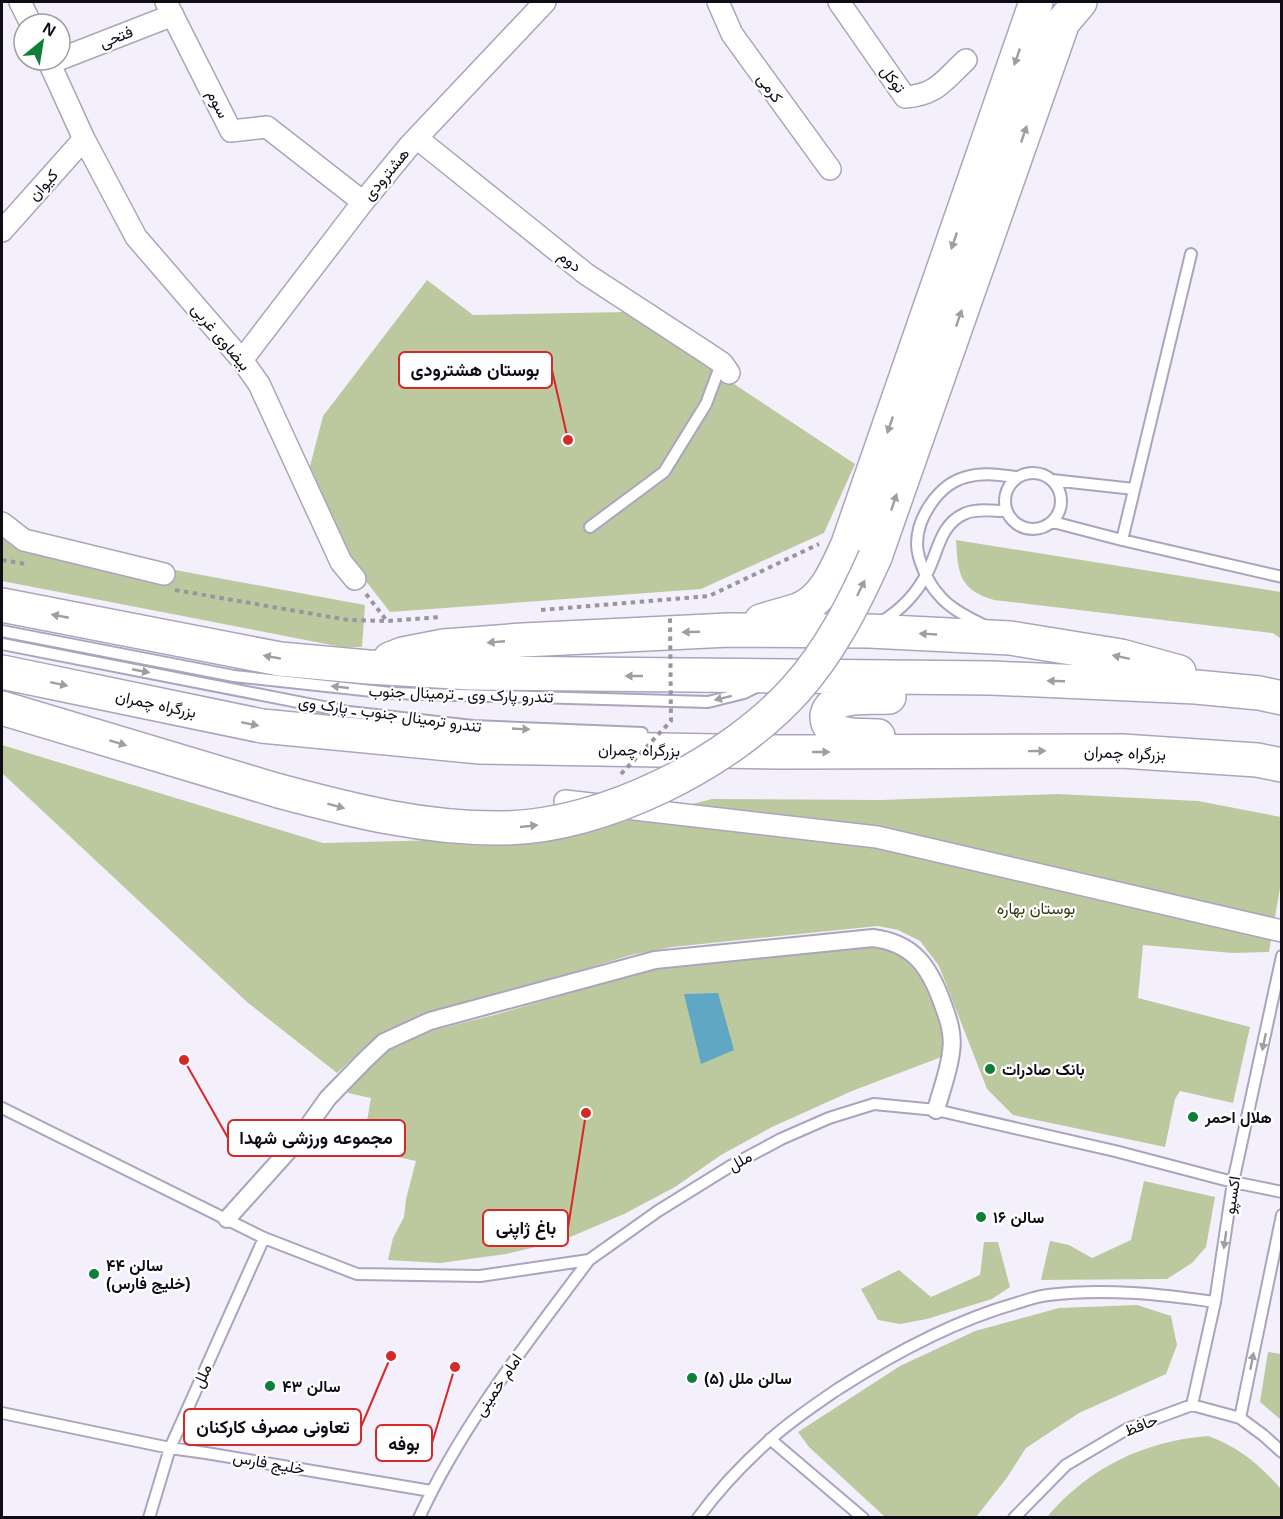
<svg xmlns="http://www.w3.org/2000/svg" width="1283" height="1519" font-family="Arial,Vazirmatn,sans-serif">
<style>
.green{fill:#bcc99f}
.water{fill:#5fa7c5}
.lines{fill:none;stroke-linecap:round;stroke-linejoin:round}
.service-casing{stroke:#aaa4be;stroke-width:14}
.pedestrian-casing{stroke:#aaa4be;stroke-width:20}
.minor-casing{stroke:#aaa4be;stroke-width:24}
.trunk-casing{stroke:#aaa4be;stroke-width:36}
.path{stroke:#9895a0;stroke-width:4;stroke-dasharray:4.5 4.5;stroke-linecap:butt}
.service{stroke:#fff;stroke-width:10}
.pedestrian{stroke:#fff;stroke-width:16}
.minor{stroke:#fff;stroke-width:21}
.trunk{stroke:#fff;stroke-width:33}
.trunk-bridge-casing{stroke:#aaa4be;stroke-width:36;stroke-linecap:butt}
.path-bridge{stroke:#9895a0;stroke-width:4;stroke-dasharray:4.5 4.5;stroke-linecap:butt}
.trunk-bridge{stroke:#fff;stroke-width:33}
.oneway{fill:#9f9ea1}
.poi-dot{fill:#0e7f36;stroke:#fff;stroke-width:2}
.labels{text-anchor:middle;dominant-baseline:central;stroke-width:4.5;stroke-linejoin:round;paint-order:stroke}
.street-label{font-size:16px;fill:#0f0c15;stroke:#fff}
.park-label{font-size:16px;fill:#2f3a0b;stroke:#fff}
.poi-label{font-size:16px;font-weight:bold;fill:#0f0c15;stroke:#fff;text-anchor:start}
.leader{fill:none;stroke:#d62828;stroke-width:2}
.callout-dot{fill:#d62828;stroke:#fff;stroke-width:2}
.callout{fill:#fff;stroke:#d62828;stroke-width:2}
.callout-label{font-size:18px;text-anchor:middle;font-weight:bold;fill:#0f0c15}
</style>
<rect width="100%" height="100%" fill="#f3f0fb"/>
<!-- green -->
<path class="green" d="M 427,280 L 473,315 L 625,312 L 855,464 L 824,533 L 701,589 L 390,612 L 354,566 L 308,474 L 323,416 Z
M 2,538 L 365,605 L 362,647 L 342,647 L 2,581 Z
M 956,540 L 1281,592 L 1281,639 L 1273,633 L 994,600 C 959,590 958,573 956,540 Z
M 2,745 L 323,843 L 562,837 L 712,799 L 880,800 L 1057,794 L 1198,801 L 1281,817 L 1281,882 L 1269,952 L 1232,953 L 1143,945 L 1138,998 L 1250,1027 L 1233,1103 L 1180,1091 L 1175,1099 L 1165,1147 L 1013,1115 L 987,1089 L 939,966 L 920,941 L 898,930 L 878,926 L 672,947 L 631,955 L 509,992 L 427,1013 L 376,1037 L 337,1073 L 247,1002 L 2,773 Z
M 878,946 L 896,948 L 915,963 L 943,1013 L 944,1056 L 852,1091 L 772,1127 L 721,1155 L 675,1187 L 624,1214 L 561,1241 L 506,1254 L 440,1263 L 388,1260 L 393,1238 L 404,1217 L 406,1199 L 416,1161 L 369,1151 L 365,1132 L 371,1098 L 348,1093 L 352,1069 L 399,1039 L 498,1014 L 662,966 Z
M 1144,1181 L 1215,1197 L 1206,1247 L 1192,1263 L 1167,1279 L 1041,1280 L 1050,1241 L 1069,1245 L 1092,1258 L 1131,1240 Z
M 984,1242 L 998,1242 L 1010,1287 L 992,1299 L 927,1319 L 900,1324 L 878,1320 L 861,1289 L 899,1270 L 931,1297 L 980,1275 Z
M 1137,1305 L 1171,1316 L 1177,1345 L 1166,1374 L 1079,1413 L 1026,1448 L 1006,1479 L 976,1517 L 885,1517 L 809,1447 L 798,1432 L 900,1366 L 975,1331 L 1059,1308 Z
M 1268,1352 L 1281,1354 L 1281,1420 L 1260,1402 Z
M 1208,1436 C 1239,1447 1260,1465 1281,1489 L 1281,1517 L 1047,1517 C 1089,1467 1145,1441 1208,1436 Z"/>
<!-- water -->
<path class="water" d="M 718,993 L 734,1050 L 701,1064 L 684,994 Z"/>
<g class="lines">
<!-- service casing -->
<g class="service-casing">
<path id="service" d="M1005 501a28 28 0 1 1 56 0a28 28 0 1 1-56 0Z
M 1052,480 L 1134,489
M 1053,522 L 1122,540 L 1282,577
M 590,527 L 664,472 L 706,404 L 721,364
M 1122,540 L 1191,254
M 881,622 C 899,611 916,594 926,575 C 938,554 939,525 964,514 C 975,508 994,511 1006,511
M 985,626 C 970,618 950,609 939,595 C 929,585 917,559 917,544 C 917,517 939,484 966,477 C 983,472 999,475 1016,477
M 2,631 L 234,676 L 391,693 L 708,702 L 744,693 L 758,686
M 2,644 L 349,712 L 473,726 L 642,733
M 2,1108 L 264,1238 L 357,1274 L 480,1276 L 589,1260 L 658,1211 L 729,1167 L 781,1139 L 829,1118 L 874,1104 L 936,1110 L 1115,1151 L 1233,1182 L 1282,1192
M 1192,1405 L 1215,1302 L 1233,1182 L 1282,956
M 2,1413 L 170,1448 L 206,1453 L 431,1491
M 1240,1418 L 1282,1215
M 770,1439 L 863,1518
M 149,1518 L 170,1448 L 264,1238
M 419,1518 C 462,1424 528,1342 589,1260
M 698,1518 C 719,1489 746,1461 772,1438 C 792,1420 816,1404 838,1389 C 894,1353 953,1321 1017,1303 C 1027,1300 1038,1296 1048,1295 C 1104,1288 1160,1294 1215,1302
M 1014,1518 L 1066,1465 L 1127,1429 L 1192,1405 L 1240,1418 L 1263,1435 L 1282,1452"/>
</g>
<!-- pedestrian casing -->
<g class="pedestrian-casing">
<path id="pedestrian" d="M 227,1219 L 298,1140 L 328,1098 L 364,1061 L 384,1042 L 430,1021 L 655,960 L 873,938 C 913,943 929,966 942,1002 C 948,1018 954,1034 951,1052 C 949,1071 941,1091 936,1110"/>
</g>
<!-- minor casing -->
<g class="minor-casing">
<path id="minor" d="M 20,2 L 31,24
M 166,2 L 231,131 L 267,127 L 363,202
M 718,2 L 732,34 L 830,169
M 839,2 L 905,97 C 937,95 944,80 966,60
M 60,59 L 173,15
M 48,60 L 84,139 L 136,237 L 242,360 L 259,384 L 341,562 L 355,579
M 418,139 L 586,274 L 704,351 L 722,363 L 729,373
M 2,231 L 84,139
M 242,360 L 363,202 L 410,145 L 545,2
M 2,523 L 24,540 L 164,574
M 565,801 L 877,837 L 1282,931"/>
</g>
<!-- trunk casing -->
<g class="trunk-casing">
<path id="trunk" d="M 875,557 L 1063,22 L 1080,2
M 2,605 L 280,659 L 368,667 L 471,673 L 991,678 L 1196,687 L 1259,693 L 1282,698
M 761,621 C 773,617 786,614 798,610 C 825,600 837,568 848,544 L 1036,2
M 390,659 L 403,654 L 444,646 L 523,640 L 729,630 L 869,631 L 1010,638 L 1121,656 L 1179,672
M 2,672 L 262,726 L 480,747 L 782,752 L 1122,751 L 1257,760 L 1282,765
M 2,708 L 279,791
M 878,736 C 863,735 826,739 827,716 C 828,710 832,705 838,702 C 852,695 874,698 889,697"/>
</g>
<!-- path -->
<path class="path" d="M 2,560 L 26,564
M 175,590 L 348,620 L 387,621 L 441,617
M 366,594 L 387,621
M 541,610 L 709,596 L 819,544"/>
<!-- service -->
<use href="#service" class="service"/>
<!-- pedestrian -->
<use href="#pedestrian" class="pedestrian"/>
<!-- minor -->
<use href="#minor" class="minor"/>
<!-- trunk -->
<use href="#trunk" class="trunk"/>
<!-- trunk-bridge casing -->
<g class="trunk-bridge-casing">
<path id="trunk-bridge" d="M 279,791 C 354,811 425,829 503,828 C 603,827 730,763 796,689 C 830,651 854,604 875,557"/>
</g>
<!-- path-bridge -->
<path class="path-bridge" d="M 621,774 L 671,721 L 670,616"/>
<!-- trunk-bridge -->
<use href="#trunk-bridge" class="trunk-bridge"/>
</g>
<!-- one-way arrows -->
<defs><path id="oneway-solid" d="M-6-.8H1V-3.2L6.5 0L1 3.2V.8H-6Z" transform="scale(1.5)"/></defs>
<g class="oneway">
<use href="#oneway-solid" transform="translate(1017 57) rotate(109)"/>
<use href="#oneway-solid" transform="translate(1024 134) rotate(-71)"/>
<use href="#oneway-solid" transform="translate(954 241) rotate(109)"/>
<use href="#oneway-solid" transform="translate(959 318) rotate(-71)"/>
<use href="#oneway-solid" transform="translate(890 425) rotate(109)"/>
<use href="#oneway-solid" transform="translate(894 502) rotate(-71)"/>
<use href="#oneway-solid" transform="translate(861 588) rotate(-64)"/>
<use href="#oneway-solid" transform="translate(60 616) rotate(-169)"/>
<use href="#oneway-solid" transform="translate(691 632) rotate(178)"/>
<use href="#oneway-solid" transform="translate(928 634) rotate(-177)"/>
<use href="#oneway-solid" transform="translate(496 642) rotate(175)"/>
<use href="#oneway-solid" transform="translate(272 657) rotate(-170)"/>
<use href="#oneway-solid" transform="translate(1121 657) rotate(-168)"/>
<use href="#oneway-solid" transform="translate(141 671) rotate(11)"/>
<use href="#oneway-solid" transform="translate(634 676) rotate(-180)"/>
<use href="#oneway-solid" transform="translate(1056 681) rotate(-178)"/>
<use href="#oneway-solid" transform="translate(59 684) rotate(12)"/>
<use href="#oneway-solid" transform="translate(340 687) rotate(-174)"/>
<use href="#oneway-solid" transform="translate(723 698) rotate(166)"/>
<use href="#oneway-solid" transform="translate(250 724) rotate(12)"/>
<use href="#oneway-solid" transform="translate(521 729) rotate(3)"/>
<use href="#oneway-solid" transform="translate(118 743) rotate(17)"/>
<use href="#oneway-solid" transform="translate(1037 751) rotate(-1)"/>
<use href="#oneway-solid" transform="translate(821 752)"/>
<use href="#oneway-solid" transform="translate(336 806) rotate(15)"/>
<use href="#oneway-solid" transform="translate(529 826) rotate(-6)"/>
<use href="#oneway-solid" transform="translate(1264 1042) rotate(102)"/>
<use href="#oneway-solid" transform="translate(1225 1240) rotate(98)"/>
<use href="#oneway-solid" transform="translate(1252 1361) rotate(-79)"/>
</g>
<!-- markers -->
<g class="poi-dot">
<circle cx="990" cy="1069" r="6"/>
<circle cx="1193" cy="1117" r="6"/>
<circle cx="981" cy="1217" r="6"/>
<circle cx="94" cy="1274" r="6"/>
<circle cx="692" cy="1378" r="6"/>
<circle cx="270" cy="1386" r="6"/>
</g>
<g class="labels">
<!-- street labels -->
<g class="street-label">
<text transform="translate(116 37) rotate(-21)">فتحی</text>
<text transform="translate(893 79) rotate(53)">توکل</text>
<text transform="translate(770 88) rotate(54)">کرمی</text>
<text transform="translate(218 104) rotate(63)">سوم</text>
<text transform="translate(386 174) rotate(-50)">هشترودی</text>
<text transform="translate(43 185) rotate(-48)">کیوان</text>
<text transform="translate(570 261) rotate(39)">دوم</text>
<text transform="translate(221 337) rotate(50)">بیضاوی غربی</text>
<text transform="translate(461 694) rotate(2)">تندرو پارک وی ـ ترمینال جنوب</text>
<text transform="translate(156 704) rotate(12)">بزرگراه چمران</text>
<text transform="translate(390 714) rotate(8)">تندرو ترمینال جنوب ـ پارک وی</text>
<text transform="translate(639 750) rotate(1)">بزرگراه چمران</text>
<text transform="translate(1125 753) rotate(2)">بزرگراه چمران</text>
<text transform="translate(740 1161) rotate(-29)">ملل</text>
<text transform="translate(1232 1195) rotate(-81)">اکسپو</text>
<text transform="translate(202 1376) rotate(-66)">ملل</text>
<text transform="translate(498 1385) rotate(-56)">امام خمینی</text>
<text transform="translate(1141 1425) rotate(-22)">حافظ</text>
<text transform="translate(269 1463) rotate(10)">خلیج فارس</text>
</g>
<!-- park labels -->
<g class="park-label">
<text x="1036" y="908">بوستان بهاره</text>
</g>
<!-- poi labels -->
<g class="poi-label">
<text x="1002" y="1069">بانک صادرات</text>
<text x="1205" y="1117">هلال احمر</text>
<text x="993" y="1217">سالن ۱۶</text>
<text x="106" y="1265">سالن ۴۴<tspan x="106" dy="18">(خلیج فارس)</tspan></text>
<text x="704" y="1378">(۵) سالن ملل</text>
<text x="282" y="1386">سالن ۴۳</text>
</g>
</g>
<!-- callouts -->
<path class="leader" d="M568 440L552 370M184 1060L228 1138M586 1113L568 1228M391 1356L361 1427M455 1367L432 1443"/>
<g class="callout-dot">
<circle cx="568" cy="440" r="6"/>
<circle cx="184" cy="1060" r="6"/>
<circle cx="586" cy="1113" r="6"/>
<circle cx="391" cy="1356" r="6"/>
<circle cx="455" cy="1367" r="6"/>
</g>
<g class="callout">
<rect x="399" y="352" width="153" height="36" rx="6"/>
<rect x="228" y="1120" width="177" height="36" rx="6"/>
<rect x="483" y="1210" width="85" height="36" rx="6"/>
<rect x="184" y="1409" width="177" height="36" rx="6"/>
<rect x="376" y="1425" width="56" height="36" rx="6"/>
</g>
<g class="callout-label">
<text x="475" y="376">بوستان هشترودی</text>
<text x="316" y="1144">مجموعه ورزشی شهدا</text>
<text x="526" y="1234">باغ ژاپنی</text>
<text x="273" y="1433">تعاونی مصرف کارکنان</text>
<text x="404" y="1450">بوفه</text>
</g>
<!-- border -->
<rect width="1283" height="1519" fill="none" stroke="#0f0c15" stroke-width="6"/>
<!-- north arrow -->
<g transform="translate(42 42) rotate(30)"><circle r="28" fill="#ffffff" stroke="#9f9ea1" stroke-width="1.5"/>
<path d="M0-4.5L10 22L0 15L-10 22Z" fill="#0e7f36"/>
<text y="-9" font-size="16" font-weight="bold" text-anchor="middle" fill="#0f0c15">N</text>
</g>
</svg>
